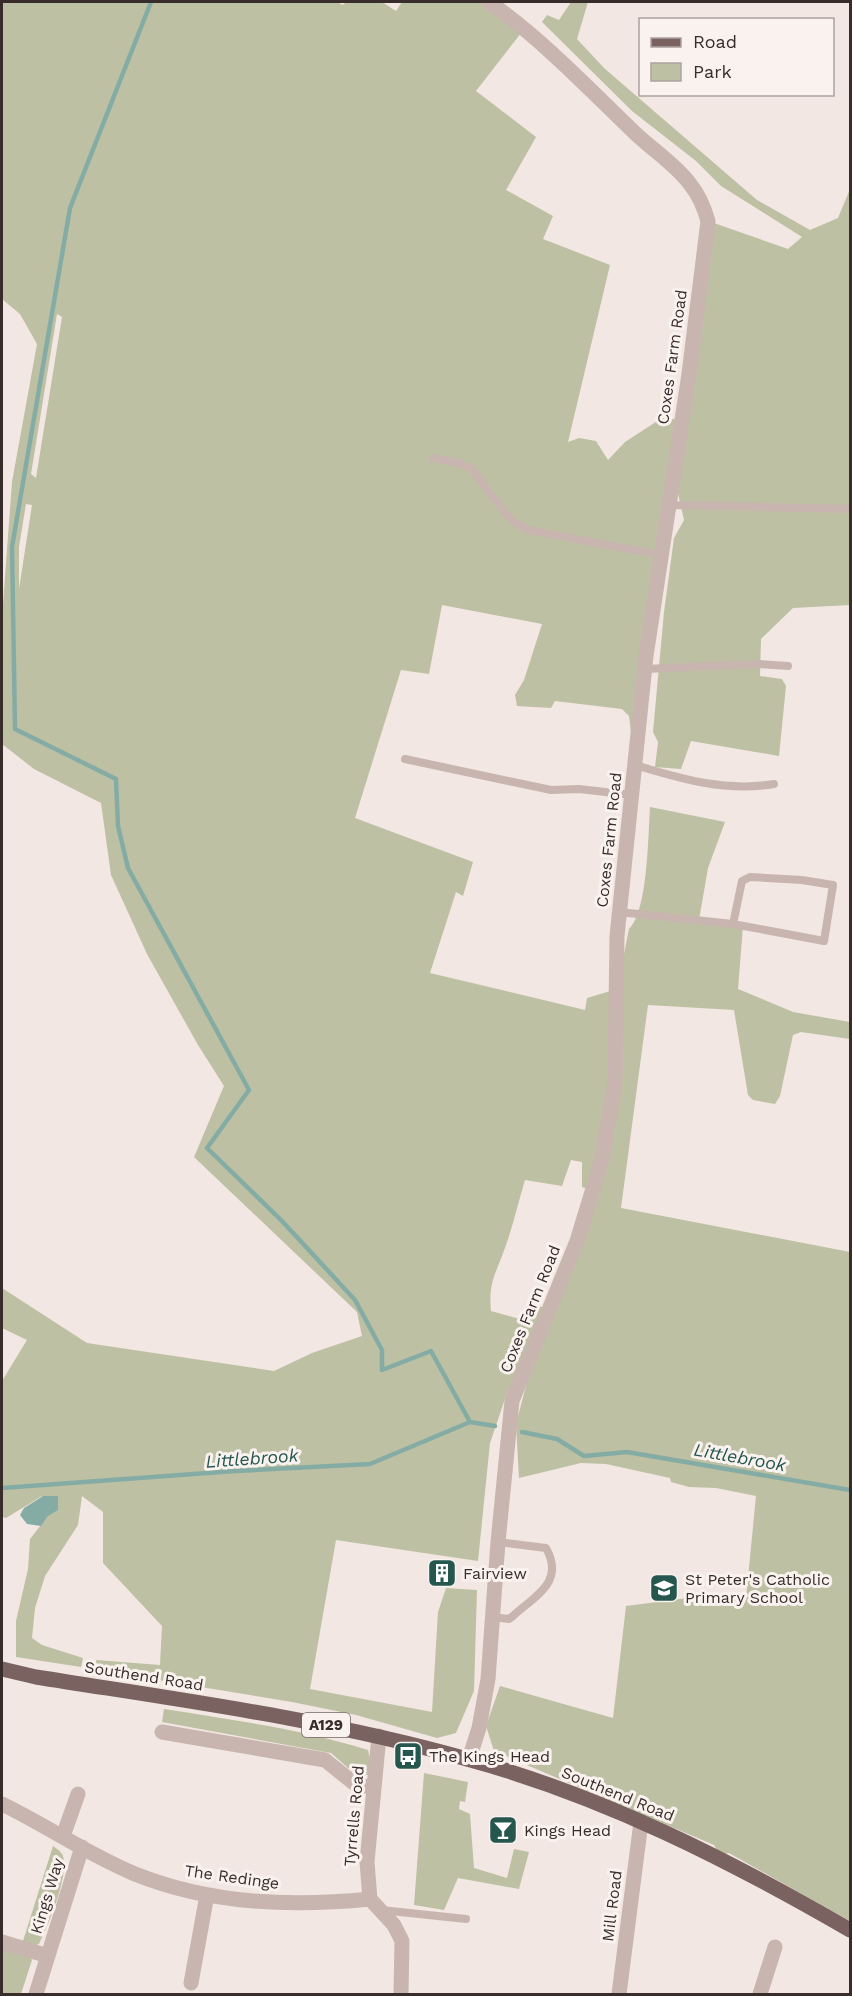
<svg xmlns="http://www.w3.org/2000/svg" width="852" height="1996" font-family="'Work Sans',sans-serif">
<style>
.green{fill:#bdc0a3;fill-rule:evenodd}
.water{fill:#84aca5}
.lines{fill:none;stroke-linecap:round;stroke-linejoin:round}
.stream{stroke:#84aca5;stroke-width:4.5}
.service{stroke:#c9b5af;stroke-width:8}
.minor{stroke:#c9b5af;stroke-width:15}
.tertiary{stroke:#c9b5af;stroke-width:15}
.primary{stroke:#79625f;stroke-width:15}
.labels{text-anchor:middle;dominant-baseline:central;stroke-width:6;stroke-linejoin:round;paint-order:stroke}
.shield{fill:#f9f2ef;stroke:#736866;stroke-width:1.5}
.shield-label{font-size:15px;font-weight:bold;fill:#392d2c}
.street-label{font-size:16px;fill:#392d2c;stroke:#f9f2ef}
.poi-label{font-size:16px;fill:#392d2c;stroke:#f9f2ef;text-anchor:start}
.water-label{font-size:18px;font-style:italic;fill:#25574f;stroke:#f9f2ef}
</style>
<rect width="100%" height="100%" fill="#f2e7e2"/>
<!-- green -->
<path class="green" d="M 2,2 L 337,2 L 343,5 L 346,2 L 382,2 L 396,11 L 402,2 L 489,2 L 525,28 L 476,91 L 536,137 L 506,190 L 553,216 L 543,239 L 610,265 L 568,442 L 579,438 L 596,441 L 608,460 L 625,442 L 662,418 L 681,420 L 708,221 L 788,249 L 802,237 L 721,186 L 696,161 L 632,111 L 542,22 L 547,15 L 559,20 L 571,2 L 588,2 L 577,39 L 604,68 L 757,200 L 810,230 L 838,218 L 850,189 L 850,605 L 793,608 L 761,639 L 760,676 L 782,679 L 786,686 L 779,756 L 691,741 L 681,769 L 655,767 L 658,742 L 653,732 L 664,612 L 674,538 L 684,520 L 674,476 L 632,740 L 629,716 L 622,709 L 555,701 L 551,708 L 517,706 L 515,695 L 524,680 L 542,624 L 442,605 L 429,674 L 401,670 L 355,818 L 473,862 L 463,896 L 456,892 L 430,973 L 585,1010 L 587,998 L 617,989 L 629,929 C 648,911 648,836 650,807 L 725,822 L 708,868 L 699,920 L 743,926 L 738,989 L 793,1012 L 850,1022 L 850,1039 L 801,1032 L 793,1035 L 780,1096 L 775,1104 L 753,1100 L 748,1095 L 734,1010 L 648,1005 L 621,1208 L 850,1252 L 850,1921 L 729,1853 L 720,1855 L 714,1845 L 494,1751 L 486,1726 L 500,1686 L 613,1718 L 626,1606 L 711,1595 L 746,1598 L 756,1496 L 716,1488 L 689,1487 L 671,1482 L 670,1478 L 606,1464 L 581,1463 L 519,1478 L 516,1424 L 537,1344 L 592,1190 L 582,1187 L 582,1162 L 571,1160 L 562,1186 L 525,1180 C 518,1203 513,1226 505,1248 C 496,1273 488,1283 491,1311 L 523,1320 L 532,1302 L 545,1309 L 506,1396 L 490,1443 L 478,1561 L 336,1540 L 310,1689 L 432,1712 L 438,1612 L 446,1588 L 477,1590 L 474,1691 L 456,1733 L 437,1738 L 356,1715 L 292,1702 L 97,1670 L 96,1660 L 160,1665 L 162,1626 L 103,1563 L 103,1512 L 82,1496 L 78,1525 L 45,1576 L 35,1608 L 32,1638 L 42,1645 L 83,1658 L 81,1667 L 16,1657 L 16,1621 L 28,1569 L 30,1539 L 48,1516 L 42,1496 L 6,1518 L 2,1517 L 2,1381 L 27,1340 L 2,1328 L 2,1288 L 87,1343 L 274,1371 L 312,1353 L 362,1336 L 357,1312 L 194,1157 L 224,1086 L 198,1045 L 147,954 L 111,875 L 101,803 L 34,769 L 2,744 L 2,617 L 12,482 L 37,344 L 20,314 L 2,299 ZM 57,314 L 62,317 L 36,478 L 31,474 ZM 26,504 L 32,505 L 19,589 L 19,547 Z
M 164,1709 C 233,1720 302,1729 368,1750 L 371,1765 L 368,1775 L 355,1774 L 331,1753 L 162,1722 Z
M 424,1773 L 468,1782 L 465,1802 L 460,1801 L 459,1809 L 470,1814 L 474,1868 L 507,1878 L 514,1849 L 529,1852 L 519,1889 L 458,1878 L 444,1910 L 414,1905 Z
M 53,1846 C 57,1849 61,1851 63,1856 C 69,1877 48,1925 39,1944 L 30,1947 L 22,1944 Z
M 2,1946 L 26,1953 L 32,1960 L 21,1994 L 2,1994 Z"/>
<!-- water -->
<path class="water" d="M 43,1496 L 58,1496 L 58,1510 L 48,1516 L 41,1526 L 27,1524 L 20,1515 L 24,1508 Z"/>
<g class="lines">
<!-- stream -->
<path class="stream" d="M 151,2 L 70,208 L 12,547 L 15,729 L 116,779 L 118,826 L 128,868 L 249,1090 L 207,1148 L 282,1221 L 355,1300 L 382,1350 L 382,1370 L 431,1351 L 470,1422
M 522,1432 L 557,1439 L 584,1456 L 627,1452 L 850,1490
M 2,1488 L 235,1471 L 370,1464 L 470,1422 L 495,1426"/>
<!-- service -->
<path class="service" d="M 433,458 L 459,463 L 471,468 L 505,513 L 514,522 L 528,530 L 661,555
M 668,505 L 850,509
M 645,669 L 759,664 L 788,666
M 405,759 L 551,790 L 579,789 L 632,795
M 635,765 C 681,779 726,792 774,784
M 619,912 L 733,924 L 742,881 L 750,877 L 802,880 L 833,885 L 824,941 L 733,924
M 492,1617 L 509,1619 L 513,1616 C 536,1595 565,1582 546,1548 L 498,1542
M 381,1910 L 466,1919"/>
<!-- minor -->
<path class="minor" d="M 162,1732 L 325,1760 L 355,1784 L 374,1788
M 379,1736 L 367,1862 L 370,1899 L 394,1925 L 402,1941 L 401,1994
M 469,1759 L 479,1728 L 488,1679 L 498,1542 L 512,1401 L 577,1241 L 602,1159 L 615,1083 L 617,936 L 646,656 L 689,374 L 708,221 C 704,207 699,195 690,184 C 675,164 654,151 636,134 C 589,89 543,40 489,2
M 2,1804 C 47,1826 89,1855 135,1874 C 210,1904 290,1907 370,1899
M 63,1836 L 78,1794
M 2,1942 L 48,1956
M 191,1983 L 207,1895
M 36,1994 L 82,1847
M 760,1994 L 775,1947"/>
<!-- tertiary -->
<path class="tertiary" d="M 619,1994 L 641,1822"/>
<!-- primary -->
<path class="primary" d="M 2,1669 L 36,1677 C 180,1700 326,1719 467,1759 C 603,1796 729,1860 850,1930"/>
</g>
<!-- icons -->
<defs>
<g id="building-square" transform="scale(1.5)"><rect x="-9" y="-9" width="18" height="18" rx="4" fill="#25574f" stroke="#f9f2ef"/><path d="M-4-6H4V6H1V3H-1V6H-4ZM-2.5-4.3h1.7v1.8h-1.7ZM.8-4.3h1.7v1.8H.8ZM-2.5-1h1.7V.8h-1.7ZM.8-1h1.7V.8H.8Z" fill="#fff"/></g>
<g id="school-square" transform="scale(1.5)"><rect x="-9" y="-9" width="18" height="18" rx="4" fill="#25574f" stroke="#f9f2ef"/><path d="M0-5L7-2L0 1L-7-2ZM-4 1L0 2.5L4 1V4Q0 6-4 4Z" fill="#fff"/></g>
<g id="bus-square" transform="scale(1.5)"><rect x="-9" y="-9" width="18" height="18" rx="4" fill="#25574f" stroke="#f9f2ef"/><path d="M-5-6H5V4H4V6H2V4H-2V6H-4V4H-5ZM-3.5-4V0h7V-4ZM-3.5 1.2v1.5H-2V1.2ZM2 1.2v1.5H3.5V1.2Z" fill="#fff"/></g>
<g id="bar-square" transform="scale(1.5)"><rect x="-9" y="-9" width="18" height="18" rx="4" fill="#25574f" stroke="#f9f2ef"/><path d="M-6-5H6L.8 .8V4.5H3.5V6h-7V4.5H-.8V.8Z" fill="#fff"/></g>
</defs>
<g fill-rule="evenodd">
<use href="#building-square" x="442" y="1573"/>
<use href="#school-square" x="664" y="1588"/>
<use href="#bus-square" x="408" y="1756"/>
<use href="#bar-square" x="503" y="1830"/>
</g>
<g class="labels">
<!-- shield labels -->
<rect class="shield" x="302" y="1713" width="48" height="24" rx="4.5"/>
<g class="shield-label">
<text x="326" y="1725">A129</text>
</g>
<!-- street labels -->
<g class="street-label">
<text transform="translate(672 357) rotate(-82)">Coxes Farm Road</text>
<text transform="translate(609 840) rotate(-84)">Coxes Farm Road</text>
<text transform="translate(530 1309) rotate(-68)">Coxes Farm Road</text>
<text transform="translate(144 1676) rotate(9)">Southend Road</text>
<text transform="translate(618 1794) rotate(22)">Southend Road</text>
<text transform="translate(354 1816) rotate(-85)">Tyrrells Road</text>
<text transform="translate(232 1877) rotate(8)">The Redinge</text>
<text transform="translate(47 1896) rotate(-73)">Kings Way</text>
<text transform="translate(612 1906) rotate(-83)">Mill Road</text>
</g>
<!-- poi labels -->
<g class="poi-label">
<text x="463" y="1573">Fairview</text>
<text x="685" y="1579">St Peter's Catholic<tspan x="685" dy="18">Primary School</tspan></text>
<text x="429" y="1756">The Kings Head</text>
<text x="524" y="1830">Kings Head</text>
</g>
<!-- water labels -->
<g class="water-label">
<text transform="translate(740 1457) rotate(10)">Littlebrook</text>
<text transform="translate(252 1458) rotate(-4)">Littlebrook</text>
</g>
</g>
<!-- border -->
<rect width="852" height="1996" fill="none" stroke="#392d2c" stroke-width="6"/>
<!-- legend -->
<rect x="639" y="18" width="195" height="78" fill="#f9f2ef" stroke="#aca3a1" stroke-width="1.5"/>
<rect x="651" y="38" width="30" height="9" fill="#79625f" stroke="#aca3a1" stroke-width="1.5"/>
<text x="693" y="48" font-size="18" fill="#392d2c">Road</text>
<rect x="651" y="63" width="30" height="18" fill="#bdc0a3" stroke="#aca3a1" stroke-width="1.5"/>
<text x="693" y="78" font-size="18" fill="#392d2c">Park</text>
</svg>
